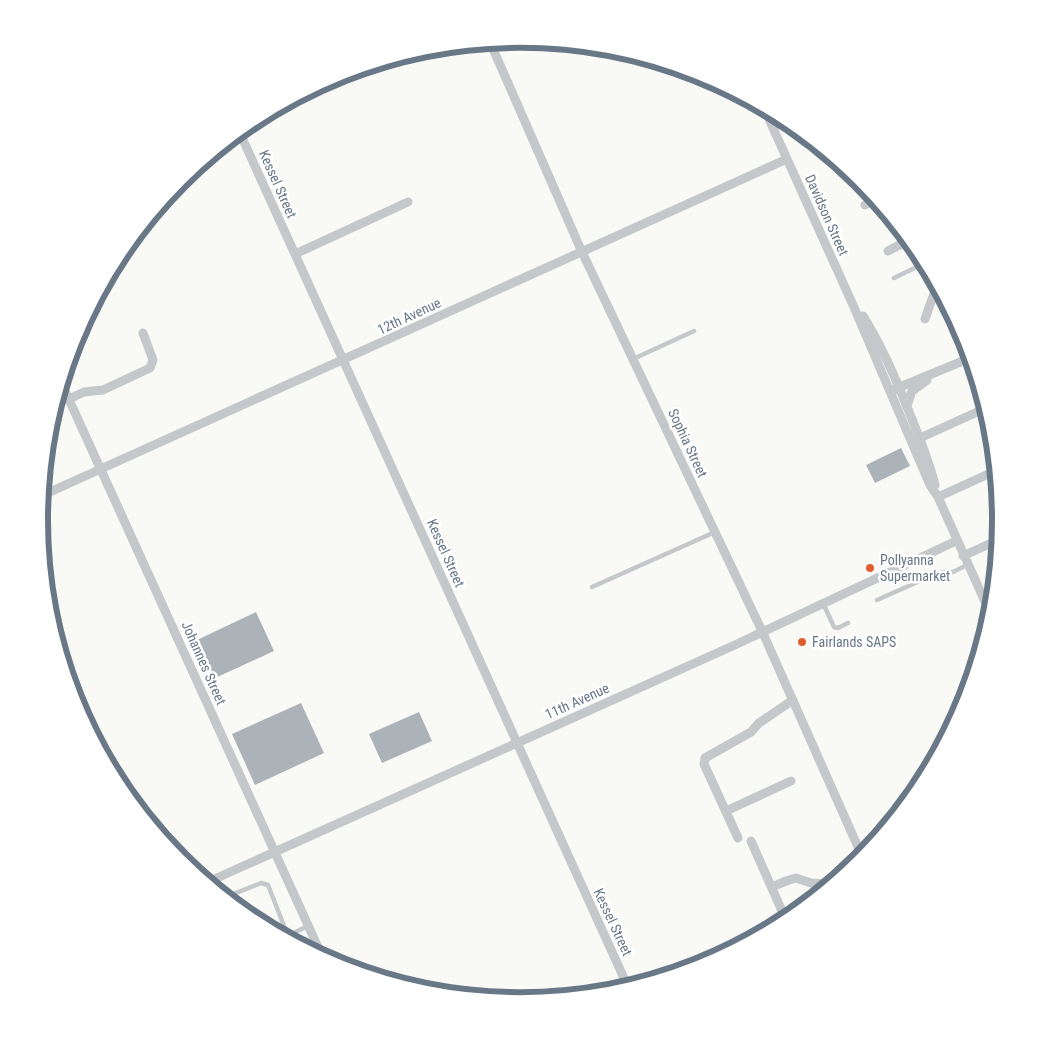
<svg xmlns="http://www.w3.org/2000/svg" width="1039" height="1039" font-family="'Roboto Condensed',sans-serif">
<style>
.building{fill:#abb3b9}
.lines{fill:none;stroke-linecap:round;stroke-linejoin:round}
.lane{stroke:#c4c8cb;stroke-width:4.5}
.street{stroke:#c4c8cb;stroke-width:9}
.poi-dot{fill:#e25d2d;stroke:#fff;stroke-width:2}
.labels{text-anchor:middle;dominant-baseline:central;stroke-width:5;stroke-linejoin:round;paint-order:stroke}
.street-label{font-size:14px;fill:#687887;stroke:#fff}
.poi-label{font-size:14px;fill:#687887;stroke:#fff;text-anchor:start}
.rim{fill:none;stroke:#687887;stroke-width:6}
</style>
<rect width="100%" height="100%" fill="#f9f9f6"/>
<!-- building -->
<path class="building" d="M 901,448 L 910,466 L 875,483 L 866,465 Z
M 256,612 L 274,651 L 215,678 L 197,640 Z
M 301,703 L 324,753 L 255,785 L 232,734 Z
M 419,712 L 432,741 L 382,763 L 369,734 Z"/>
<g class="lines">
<!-- lane -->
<path class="lane" d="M 894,278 L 925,263
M 633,359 L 694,331
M 592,587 L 715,532
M 877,600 L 931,576 L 943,572 L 953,572 L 967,565
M 823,603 L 834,627 L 838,628 L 848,623
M 226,897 L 261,883 L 268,885 L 288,936
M 287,936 L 308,926"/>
<!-- street -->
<path class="street" d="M 490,42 L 582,252 L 762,631 L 862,856
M 764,108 L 853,305 L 930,485 L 938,497 L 991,615
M 239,131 L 628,987
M 865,205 L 876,200
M 888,251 L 909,240
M 295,254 L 408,202
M 863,316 C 880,343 893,372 905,402 C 916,429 928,456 935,485
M 925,319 L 937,285
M 61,382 L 322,956
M 895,389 L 970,358
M 69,399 L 84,392 L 103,390 L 150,368 L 153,360 L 143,333
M 907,406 L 912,391 L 927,380
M 920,438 L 986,408
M 41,496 L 787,159
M 938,497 L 995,471
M 963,556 L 998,540
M 726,811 L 791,781
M 738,838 L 704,764 L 705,758 L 751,732 L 759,723 L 793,700
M 751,841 L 786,920
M 208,882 L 737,644 L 956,541
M 772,887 L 786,881 L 796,878 L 811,883 L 824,884 L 834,881"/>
</g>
<!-- markers -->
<g class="poi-dot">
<circle cx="870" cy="568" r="5"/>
<circle cx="802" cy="642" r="5"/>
</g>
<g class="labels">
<!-- street labels -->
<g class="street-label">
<text transform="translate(278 184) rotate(66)">Kessel Street</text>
<text transform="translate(827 215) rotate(66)">Davidson Street</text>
<text transform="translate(409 316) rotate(-25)">12th Avenue</text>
<text transform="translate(688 443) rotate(65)">Sophia Street</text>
<text transform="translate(446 553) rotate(66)">Kessel Street</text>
<text transform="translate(204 663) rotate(66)">Johannes Street</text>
<text transform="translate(577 701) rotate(-24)">11th Avenue</text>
<text transform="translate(613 922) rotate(65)">Kessel Street</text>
</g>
<!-- poi labels -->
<g class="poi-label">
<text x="880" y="560">Pollyanna<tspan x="880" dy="16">Supermarket</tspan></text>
<text x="812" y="642">Fairlands SAPS</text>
</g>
</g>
<!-- crop -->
<path d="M0 0H1039V1039H0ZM48 520a472 472 0 1 1 944 0a472 472 0 1 1-944 0Z" fill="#fff" fill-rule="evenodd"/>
<path class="rim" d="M48 520a472 472 0 1 1 944 0a472 472 0 1 1-944 0Z"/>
</svg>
